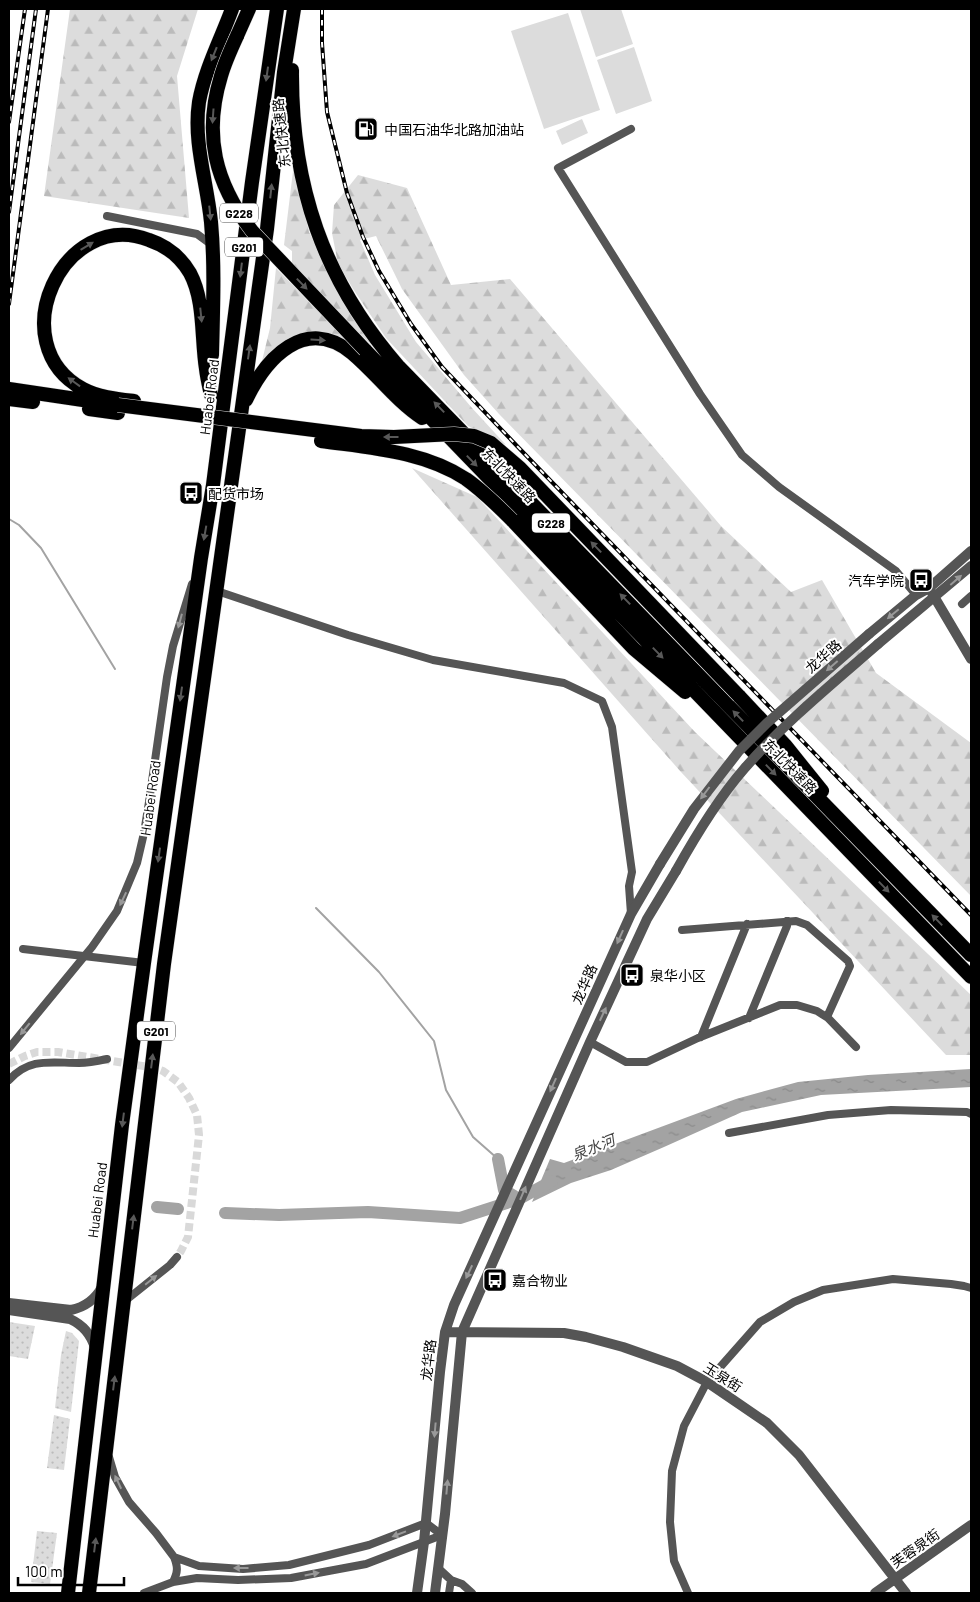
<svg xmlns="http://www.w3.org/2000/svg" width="980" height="1602" font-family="Barlow,'Noto Sans SC',sans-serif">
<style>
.grass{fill:url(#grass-dots)}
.forest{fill:url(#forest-firs)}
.garden{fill:#dcdcdc}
.water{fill:url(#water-ripples)}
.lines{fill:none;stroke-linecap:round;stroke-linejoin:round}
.stream{stroke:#a3a3a3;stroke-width:2}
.river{stroke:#a3a3a3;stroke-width:12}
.minor-tunnel{stroke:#d9d9d9;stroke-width:8;stroke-dasharray:8 4;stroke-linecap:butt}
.trunk-casing{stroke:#dbdbdb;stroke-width:15}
.minor{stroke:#555;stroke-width:8}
.tertiary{stroke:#555;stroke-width:10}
.trunk{stroke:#000;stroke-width:14}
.rail-casing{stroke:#000;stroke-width:4}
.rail{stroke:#fff;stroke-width:2;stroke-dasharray:5.5;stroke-linecap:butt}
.trunk-bridge-casing{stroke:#dbdbdb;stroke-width:15;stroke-linecap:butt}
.minor-bridge{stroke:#555;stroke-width:8}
.tertiary-bridge{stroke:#555;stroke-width:10}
.trunk-bridge{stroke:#000;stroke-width:14}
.oneway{fill:#595959}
.oneway2{fill:#999}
.labels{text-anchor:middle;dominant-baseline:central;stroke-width:4;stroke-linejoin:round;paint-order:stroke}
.shield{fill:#fff;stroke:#4c4c4c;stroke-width:1}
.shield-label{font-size:12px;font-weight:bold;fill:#000}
.poi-label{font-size:14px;fill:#000;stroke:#fff;text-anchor:start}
.street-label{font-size:14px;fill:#000;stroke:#fff}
.water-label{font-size:15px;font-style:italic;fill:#444;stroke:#fff}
</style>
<defs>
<pattern id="grass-dots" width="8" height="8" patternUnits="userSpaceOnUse" patternTransform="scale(1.25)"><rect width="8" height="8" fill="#dcdcdc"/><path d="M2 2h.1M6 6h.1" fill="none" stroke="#bbb" stroke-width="1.8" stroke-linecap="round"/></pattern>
<pattern id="forest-firs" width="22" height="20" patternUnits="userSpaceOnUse" patternTransform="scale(1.25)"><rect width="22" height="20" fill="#dcdcdc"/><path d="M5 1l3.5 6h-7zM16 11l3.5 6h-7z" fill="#bbb"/></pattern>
<pattern id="water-ripples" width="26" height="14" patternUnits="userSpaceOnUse" patternTransform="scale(1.25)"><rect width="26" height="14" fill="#a3a3a3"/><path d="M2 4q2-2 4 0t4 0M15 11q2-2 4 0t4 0" fill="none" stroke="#8b8b8b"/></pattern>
</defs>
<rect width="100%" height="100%" fill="#fff"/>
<!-- grass -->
<path class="grass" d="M 9,1322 L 35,1326 L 28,1359 L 9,1356 Z
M 66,1331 L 72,1333 L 79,1341 L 71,1412 L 55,1408 L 61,1355 Z
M 54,1415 L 70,1419 L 64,1470 L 47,1468 Z
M 37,1531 L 57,1533 L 50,1584 L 31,1582 Z"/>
<!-- forest -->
<path class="forest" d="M 70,9 L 198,9 L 177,76 L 189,218 L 44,196 Z
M 294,163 L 309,232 L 345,301 L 372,346 L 292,266 L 292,251 L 284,245 Z
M 358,175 L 407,188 L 451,285 L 510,279 L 721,526 L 791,592 L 822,580 L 876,673 L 971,743 L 971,896 L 499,414 L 464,375 L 402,289 L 376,236 L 360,240 L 375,275 L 416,342 L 472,408 L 506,445 L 468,426 L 386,338 L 355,292 L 338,264 L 332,233 L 334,205 Z
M 276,268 L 353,347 L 316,334 L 261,365 L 270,328 Z
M 412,468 L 477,497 L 695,732 L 971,995 L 971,1055 L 946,1055 L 681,772 Z"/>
<!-- garden -->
<path class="garden" d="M 580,9 L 621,9 L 633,44 L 596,57 Z
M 568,13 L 600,110 L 544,129 L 511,31 Z
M 634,47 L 652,101 L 616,114 L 597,60 Z
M 582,119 L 588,133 L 562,145 L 556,131 Z"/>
<!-- water -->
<path class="water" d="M 971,1069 L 971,1087 L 821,1095 L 742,1112 L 664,1147 L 611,1170 L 571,1183 L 532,1202 L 550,1159 L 564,1163 L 736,1099 L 798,1082 L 868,1075 Z"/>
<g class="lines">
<!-- stream -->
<path class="stream" d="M 9,519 L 19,525 L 41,548 L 115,669
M 316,908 L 379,972 L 434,1041 L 446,1090 L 473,1137 L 498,1159"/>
<!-- river -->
<path class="river" d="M 498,1159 L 504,1190 L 514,1196
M 157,1207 L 178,1209
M 225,1213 L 279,1215 L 368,1212 L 460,1218 L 519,1199 L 552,1181"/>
<!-- minor-tunnel -->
<path class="minor-tunnel" d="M 9,1064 L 25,1056 L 37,1052 L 58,1052 L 155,1068 L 163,1071 L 178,1082 L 189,1098 L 197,1115 L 199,1135 L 188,1237 L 181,1251 L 177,1257"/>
<!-- trunk casing -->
<g class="trunk-casing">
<path id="trunk" d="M 237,36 L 249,9
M 292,70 C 291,185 323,280 399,367 L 971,955
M 365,350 L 971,977
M 212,355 C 213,310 215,266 211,222 C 207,182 193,142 199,102 C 205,69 221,39 232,9
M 9,389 L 103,403
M 9,399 L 33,402
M 246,400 C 266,358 305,315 352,353 C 377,374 395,400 422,418
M 134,401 C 117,399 98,397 83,389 C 0,344 63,207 149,240 C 167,246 180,256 190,273 C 205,301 201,338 206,369 C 207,378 209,386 211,395
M 89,409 L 118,413
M 512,520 L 634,649 L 685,692
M 739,696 L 785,745 L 822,791
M 68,1593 L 122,1125 L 144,963 L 201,558 L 213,485 L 252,182 L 277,9
M 89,1593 L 164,964 L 267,229 L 284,72 L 294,9"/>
</g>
<!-- minor -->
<path class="minor" d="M 631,129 L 558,168 L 700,394 L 742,455 L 779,487 L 896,571 L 916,595
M 107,216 L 197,234 L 212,245
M 217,591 L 348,635 L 433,660 L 564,683 L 602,701 L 612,727 L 632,872 L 629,886 L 631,914
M 962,604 L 971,596
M 149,802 L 167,677 L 173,646 L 192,584
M 682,930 L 796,921 L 807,925 L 848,961 L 850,966 L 827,1017
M 23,949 L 144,963
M 749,1018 L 787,926 L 787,921
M 701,1037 L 747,924
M 590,1042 L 626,1062 L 647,1062 L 698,1038 L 780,1005 L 797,1005 L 817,1011 L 828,1018 L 856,1047
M 729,1133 L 828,1115 L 891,1110 L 967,1112 L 971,1114
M 125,1301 L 170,1265 L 177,1257
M 109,1457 L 115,1477 L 129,1502 L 156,1533 L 174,1557 L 199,1566 L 243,1569 L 289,1565 L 369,1545 L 426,1523 L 442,1535
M 438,1568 L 451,1580 L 462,1584 L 472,1593
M 173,1582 C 178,1572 178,1567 174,1557
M 144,1593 L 173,1582 L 197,1578 L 238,1580 L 291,1578 L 366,1564 L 442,1535
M 449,1593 L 451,1580
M 688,1593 L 674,1561 L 670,1522 L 672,1471 L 684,1426 L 707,1382 L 760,1322 L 794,1302 L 823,1290 L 893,1279 L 951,1284 L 964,1286 L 971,1288"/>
<!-- tertiary -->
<path class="tertiary" d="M 932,593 L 971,659
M 869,634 L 916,595 L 929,588 L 971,551
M 878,644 L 971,566
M 9,1303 L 71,1310 C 85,1307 95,1300 102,1287
M 9,1310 L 70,1319 C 83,1325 91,1334 95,1348
M 445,1332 L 564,1333 L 586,1337 L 623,1347 L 677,1366 L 707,1382 L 767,1423 L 799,1455 L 906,1593
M 417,1593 L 424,1542 L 440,1372 L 445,1332 L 454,1305 L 631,914 L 660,864
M 435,1593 L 445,1514 L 462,1332 L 590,1042 L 647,919 L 676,871
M 875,1593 L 971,1525"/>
<!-- trunk -->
<use href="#trunk" class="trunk"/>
<!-- rail casing -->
<g class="rail-casing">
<path id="rail" d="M 322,9 L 322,43 L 327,112 L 347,193 L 363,237 L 379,271 L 411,324 L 442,367 L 517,446 L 971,915
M 9,122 L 25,9
M 9,212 L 36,9
M 9,304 L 48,9"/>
</g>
<!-- rail -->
<use href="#rail" class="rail"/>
<!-- trunk-bridge casing -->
<g class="trunk-bridge-casing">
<path id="trunk-bridge" d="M 237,36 C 231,49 225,62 221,76 C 203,135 215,183 252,231 L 365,350
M 118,405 L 361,436 L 394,437 L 454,434 L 474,436 L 491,443 L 520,468 L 739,696
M 321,441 C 370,448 423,451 466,479 C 483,491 497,505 512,520"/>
</g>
<!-- minor-bridge -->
<path class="minor-bridge" d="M 9,1048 L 92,947 L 117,911 L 137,863 L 144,833 L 149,802
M 9,1080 C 30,1057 51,1063 79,1063 C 89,1063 98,1061 107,1059"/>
<!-- tertiary-bridge -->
<path class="tertiary-bridge" d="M 660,864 L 694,809 L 739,751 L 767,723 L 869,634
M 676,871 C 696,835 717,800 744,769 C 784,723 832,684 878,644"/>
<!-- trunk-bridge -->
<use href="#trunk-bridge" class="trunk-bridge"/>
</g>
<!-- one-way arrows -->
<defs><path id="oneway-solid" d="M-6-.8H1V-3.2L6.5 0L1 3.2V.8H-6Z" transform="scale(1.25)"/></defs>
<g class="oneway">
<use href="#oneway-solid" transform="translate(214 54) rotate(112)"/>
<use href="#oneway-solid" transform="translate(267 74) rotate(98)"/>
<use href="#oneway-solid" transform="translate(213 116) rotate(94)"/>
<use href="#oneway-solid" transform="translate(271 191) rotate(-84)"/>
<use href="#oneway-solid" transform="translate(210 213) rotate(84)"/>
<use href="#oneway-solid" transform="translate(87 246) rotate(-31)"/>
<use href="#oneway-solid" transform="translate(241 270) rotate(97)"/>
<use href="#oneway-solid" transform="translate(302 284) rotate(46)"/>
<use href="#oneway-solid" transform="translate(201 315) rotate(84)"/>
<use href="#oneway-solid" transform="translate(318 340) rotate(3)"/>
<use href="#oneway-solid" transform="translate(249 352) rotate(-82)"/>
<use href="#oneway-solid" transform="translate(74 382) rotate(-144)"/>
<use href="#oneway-solid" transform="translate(439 407) rotate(-134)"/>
<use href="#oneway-solid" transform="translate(391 437) rotate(180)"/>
<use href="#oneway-solid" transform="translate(472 461) rotate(46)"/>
<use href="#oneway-solid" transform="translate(205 533) rotate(100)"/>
<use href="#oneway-solid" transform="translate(596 547) rotate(-134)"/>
<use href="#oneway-solid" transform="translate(625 599) rotate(-134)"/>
<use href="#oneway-solid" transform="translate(658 653) rotate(46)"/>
<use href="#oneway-solid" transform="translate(181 694) rotate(98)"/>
<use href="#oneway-solid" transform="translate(738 716) rotate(-134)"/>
<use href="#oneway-solid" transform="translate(771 770) rotate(46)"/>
<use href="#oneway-solid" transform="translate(159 855) rotate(98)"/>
<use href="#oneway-solid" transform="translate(884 887) rotate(46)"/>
<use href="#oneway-solid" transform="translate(937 920) rotate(-134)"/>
<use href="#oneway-solid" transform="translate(152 1061) rotate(-83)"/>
<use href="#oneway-solid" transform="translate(123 1120) rotate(97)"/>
<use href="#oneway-solid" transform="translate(133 1222) rotate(-83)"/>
<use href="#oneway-solid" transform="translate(114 1383) rotate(-83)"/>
<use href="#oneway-solid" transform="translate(95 1545) rotate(-83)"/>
</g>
<g class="oneway2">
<use href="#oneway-solid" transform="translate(956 580) rotate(-41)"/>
<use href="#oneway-solid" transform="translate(893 614) rotate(140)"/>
<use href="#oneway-solid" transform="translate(180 621) rotate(105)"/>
<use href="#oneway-solid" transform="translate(832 666) rotate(139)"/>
<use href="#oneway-solid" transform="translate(705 793) rotate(127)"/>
<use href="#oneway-solid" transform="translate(123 899) rotate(115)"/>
<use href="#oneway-solid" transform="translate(620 937) rotate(114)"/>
<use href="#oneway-solid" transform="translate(603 1014) rotate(-65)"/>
<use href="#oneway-solid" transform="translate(25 1029) rotate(129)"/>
<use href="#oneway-solid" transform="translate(553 1085) rotate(114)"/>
<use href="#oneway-solid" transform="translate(523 1193) rotate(-67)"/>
<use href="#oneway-solid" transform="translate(469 1272) rotate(115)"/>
<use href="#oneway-solid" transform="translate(151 1280) rotate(-39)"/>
<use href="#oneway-solid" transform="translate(435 1430) rotate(95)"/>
<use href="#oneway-solid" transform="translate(118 1482) rotate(-115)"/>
<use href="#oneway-solid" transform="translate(447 1487) rotate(-85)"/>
<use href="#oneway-solid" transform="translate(399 1534) rotate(159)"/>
<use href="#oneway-solid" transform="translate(241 1568) rotate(-180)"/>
<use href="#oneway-solid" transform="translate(312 1574) rotate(-11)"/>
</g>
<!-- icons -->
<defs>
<g id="fuel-square" transform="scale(1.25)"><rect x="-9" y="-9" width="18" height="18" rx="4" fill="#000" stroke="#fff"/><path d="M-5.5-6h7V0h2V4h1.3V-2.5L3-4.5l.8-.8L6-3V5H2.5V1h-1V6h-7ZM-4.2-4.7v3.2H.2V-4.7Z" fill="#fff"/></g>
<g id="bus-square" transform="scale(1.25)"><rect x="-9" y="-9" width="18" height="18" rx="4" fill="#000" stroke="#fff"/><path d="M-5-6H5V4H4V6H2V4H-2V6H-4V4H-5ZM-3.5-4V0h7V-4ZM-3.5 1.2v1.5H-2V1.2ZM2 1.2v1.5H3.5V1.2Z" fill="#fff"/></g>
</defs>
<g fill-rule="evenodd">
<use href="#fuel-square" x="366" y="129"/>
<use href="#bus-square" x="191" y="493"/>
<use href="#bus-square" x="921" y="580"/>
<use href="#bus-square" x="632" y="975"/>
<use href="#bus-square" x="495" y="1280"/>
</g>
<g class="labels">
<!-- shield labels -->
<g class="shield">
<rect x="220" y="203.5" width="38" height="19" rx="4"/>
<rect x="225" y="237.5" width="38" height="19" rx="4"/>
<rect x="532" y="513.5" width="38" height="19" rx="4"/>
<rect x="137" y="1021.5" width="38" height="19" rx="4"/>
</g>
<g class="shield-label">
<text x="239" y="213">G228</text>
<text x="244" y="247">G201</text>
<text x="551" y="523">G228</text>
<text x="156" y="1031">G201</text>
</g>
<!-- poi labels -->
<g class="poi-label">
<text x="384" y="129">中国石油华北路加油站</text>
<text x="208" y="493">配货市场</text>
<text x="904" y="580" text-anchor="end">汽车学院</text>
<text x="650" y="975">泉华小区</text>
<text x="512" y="1280">嘉合物业</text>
</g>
<!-- street labels -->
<g class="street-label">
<text transform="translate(281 133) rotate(-96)">东北快速路</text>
<text transform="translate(209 397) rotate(-83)">Huabei Road</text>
<text transform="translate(509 475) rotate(46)">东北快速路</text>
<text transform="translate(823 656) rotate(-41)">龙华路</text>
<text transform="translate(790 766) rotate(46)">东北快速路</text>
<text transform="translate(150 798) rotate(-82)">Huabei Road</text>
<text transform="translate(584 984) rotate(-66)">龙华路</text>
<text transform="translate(97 1200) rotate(-83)">Huabei Road</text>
<text transform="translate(428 1360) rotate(-83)">龙华路</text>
<text transform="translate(723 1377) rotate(32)">玉泉街</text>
<text transform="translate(915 1548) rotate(-35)">芙蓉泉街</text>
</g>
<!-- water labels -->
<g class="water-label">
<text transform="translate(593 1147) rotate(-22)">泉水河</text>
</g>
</g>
<!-- border -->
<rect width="980" height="1602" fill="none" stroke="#000000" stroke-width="20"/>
<!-- scale -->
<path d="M18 1577v8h106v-8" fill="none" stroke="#000000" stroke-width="2.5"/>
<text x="25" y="1577" font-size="15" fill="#000000" stroke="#ffffff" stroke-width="4" paint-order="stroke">100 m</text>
</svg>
